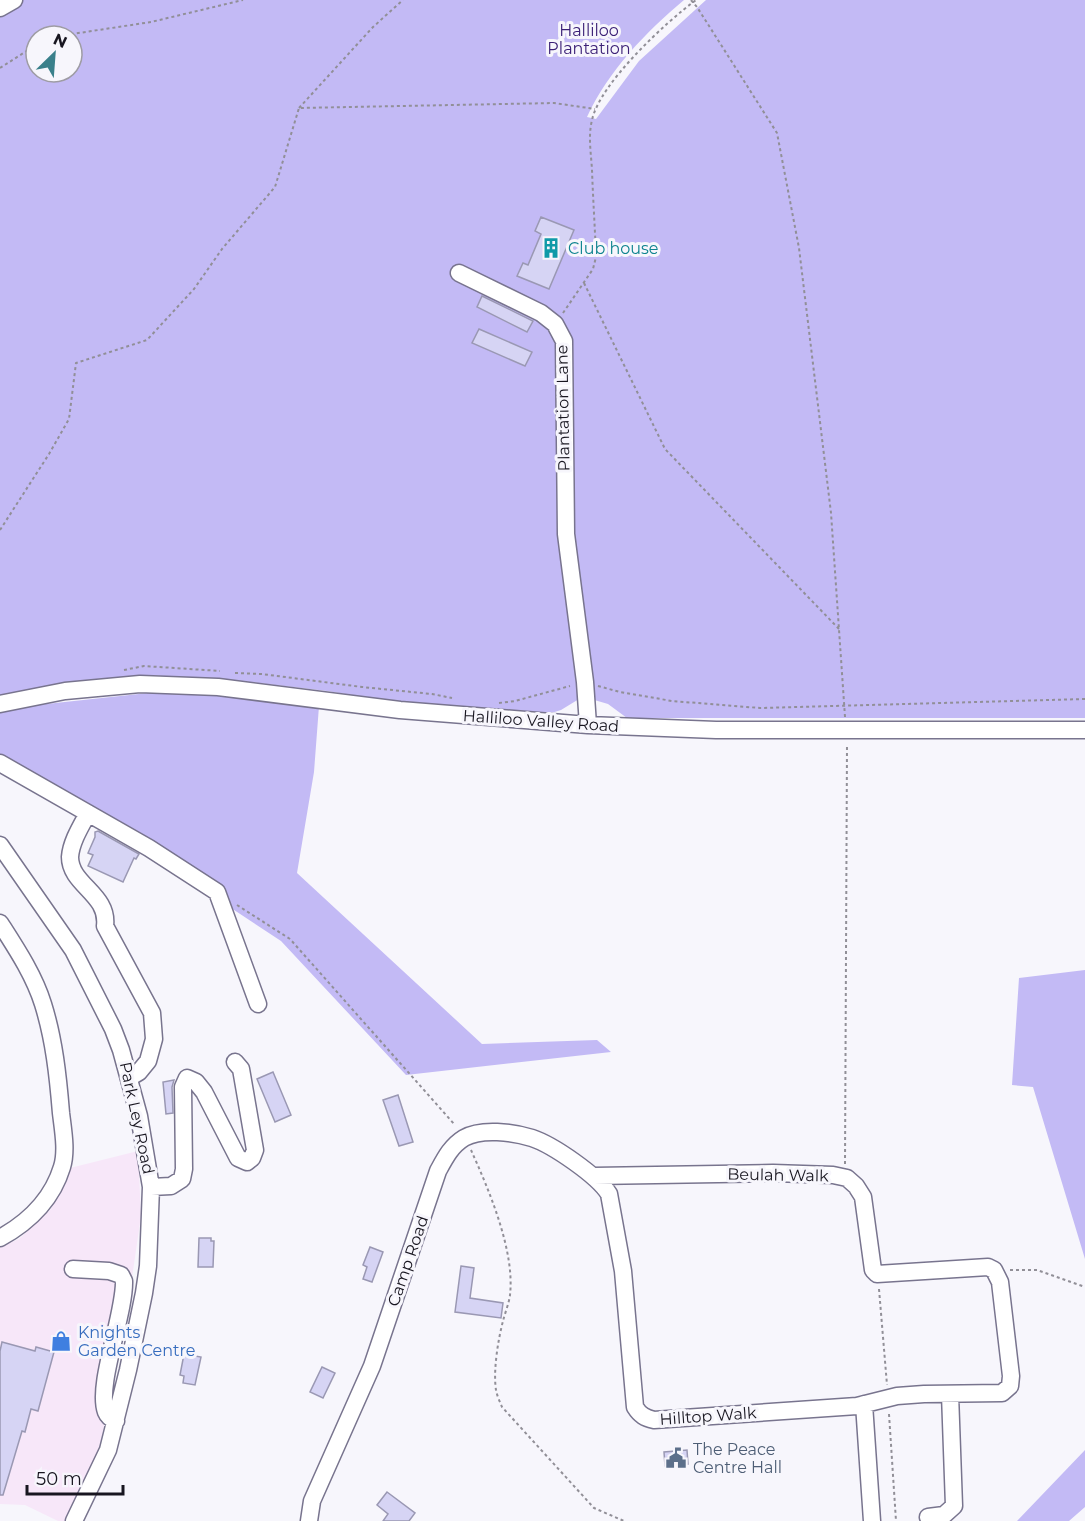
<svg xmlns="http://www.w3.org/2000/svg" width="1085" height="1521" font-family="Montserrat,sans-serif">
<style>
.commercial{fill:#f7e7f9}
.green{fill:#c3baf5;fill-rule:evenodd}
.building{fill:#d6d4f4;stroke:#9a98b3;stroke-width:1.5}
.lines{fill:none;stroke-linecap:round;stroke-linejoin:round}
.minor-casing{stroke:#78748e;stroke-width:19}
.path{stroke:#918f97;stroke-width:2;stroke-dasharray:3 3;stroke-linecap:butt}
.minor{stroke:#fff;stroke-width:16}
.labels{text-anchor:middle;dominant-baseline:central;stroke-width:6;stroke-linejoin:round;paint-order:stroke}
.park-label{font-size:16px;fill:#3b2076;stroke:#f7f6fc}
.culture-label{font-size:16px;fill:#0d838f;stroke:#f7f6fc;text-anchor:start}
.street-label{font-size:16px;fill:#181620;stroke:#f7f6fc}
.shop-label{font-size:16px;fill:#366cbe;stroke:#f7f6fc;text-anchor:start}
.service-label{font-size:16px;fill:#4e5e75;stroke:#f7f6fc;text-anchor:start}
</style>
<rect width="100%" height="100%" fill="#f7f6fc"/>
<!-- commercial -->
<path class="commercial" d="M 138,1151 L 141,1216 L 127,1312 L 101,1440 L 92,1469 L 65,1521 L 58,1521 L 25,1505 L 0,1504 L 0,1247 L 19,1239 L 51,1209 L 70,1168 Z"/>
<!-- green -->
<path class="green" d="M 14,0 L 684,0 C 645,33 609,70 587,117 L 596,119 L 639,61 L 706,0 L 1085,0 L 1085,718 L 627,718 L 608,704 L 591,699 L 579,699 L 561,710 L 548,714 L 406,704 L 327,691 L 232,680 L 144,675 L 68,685 L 0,698 L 0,8 ZM 36,36 L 72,36 L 72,72 L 36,72 Z
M 148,693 L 205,694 L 319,706 L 314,772 L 297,873 L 482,1044 L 597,1040 L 611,1052 L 406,1075 L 281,941 L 142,849 L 0,768 L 0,711 L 37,705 Z
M 1085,970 L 1085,1259 L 1033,1087 L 1012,1085 L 1019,978 Z
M 1085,1450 L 1085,1507 L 1069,1521 L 1017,1521 Z"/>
<!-- building -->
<path class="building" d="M 541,217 L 574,230 L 549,289 L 517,276 L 523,263 L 528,265 L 541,234 L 535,231 Z
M 482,296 L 533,321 L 527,332 L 477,307 Z
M 479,329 L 532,352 L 525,366 L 472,343 Z
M 98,831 L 139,854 L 136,859 L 134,858 L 123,882 L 88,866 L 93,855 L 88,853 L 95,837 L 95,832 Z
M 273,1072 L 291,1115 L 275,1122 L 257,1079 Z
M 174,1080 L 172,1087 L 173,1113 L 166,1114 L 163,1082 Z
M 398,1095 L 413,1142 L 399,1146 L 383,1100 Z
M 199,1238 L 211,1238 L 211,1241 L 214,1241 L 213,1267 L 198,1267 Z
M 370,1247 L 383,1252 L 372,1282 L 363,1279 L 367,1267 L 363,1265 Z
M 461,1266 L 474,1268 L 470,1298 L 503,1303 L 501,1318 L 455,1312 Z
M 2,1342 L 35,1351 L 36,1347 L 54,1352 L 38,1411 L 31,1409 L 25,1432 L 22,1431 L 3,1495 L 0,1495 L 0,1351 Z
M 184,1354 L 201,1357 L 195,1385 L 183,1383 L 184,1376 L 180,1375 Z
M 322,1367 L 335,1373 L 323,1398 L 310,1392 Z
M 687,1450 L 688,1464 L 665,1466 L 664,1452 Z
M 387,1492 L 415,1513 L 409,1521 L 383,1521 L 388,1514 L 377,1505 Z"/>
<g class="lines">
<!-- minor casing -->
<g class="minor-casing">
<path id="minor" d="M 0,8 L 14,0
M 459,273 L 541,313 L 555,324 L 564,341 L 566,534 L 585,682 L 588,725
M 0,704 L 65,691 L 140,684 L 218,687 L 400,710 L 588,725 L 716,730 L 1085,730
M 0,763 L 149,848 L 217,892 L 258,1004
M 88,813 C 81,826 71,842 70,857 C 70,885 109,894 105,926 L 152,1013 L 154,1039 L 148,1061 L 139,1072 L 129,1078
M 0,845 L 73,950 L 113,1029 L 121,1050 L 139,1116 L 151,1187 L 148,1266 L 144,1293 L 128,1370 L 108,1450 L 74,1521
M 0,923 C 16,948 34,975 43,1004 C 54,1039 58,1076 61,1113 C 63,1130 67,1151 62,1167 C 52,1200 29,1222 0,1238
M 151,1187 L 171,1186 L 182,1179 L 184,1169 L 183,1087 L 187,1078 L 196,1082 L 204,1092 L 238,1158 L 247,1162 L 252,1158 L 255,1150 L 241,1069 L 235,1062
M 73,1269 L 109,1271 L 121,1275 L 124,1281 C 125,1314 96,1385 106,1412 C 108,1417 111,1419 116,1421
M 864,1404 L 872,1521
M 928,1517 L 944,1515 L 954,1506 L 950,1394
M 309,1521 L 312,1501 L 372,1366 L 438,1171 C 445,1158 451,1146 464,1138 C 481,1128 513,1132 532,1138 C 553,1145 598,1176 609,1194 L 623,1271 L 635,1407 C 640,1415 645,1418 654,1420 L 857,1406 L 897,1396 L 924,1394 L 1002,1393 L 1010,1386 L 1011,1376 L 1000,1282 L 994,1270 L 988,1267 L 877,1274 L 873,1270 L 863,1197 L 856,1186 L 847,1178 L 833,1175 L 773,1173 L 594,1176"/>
</g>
<!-- path -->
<path class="path" d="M 691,0 L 697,7 L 777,133 L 799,248 L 831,513 L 845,717
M 59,36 L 151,22 L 243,0
M 0,68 L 36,45
M 299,108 L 373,27 L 403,0
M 584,283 L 665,449 L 839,629
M 563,313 L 593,269 L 596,257 C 595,228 593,199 592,170 C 591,153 588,136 592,120 C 600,83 666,22 696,0
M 0,530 L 49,454 L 69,419 L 76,363 L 147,340 L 194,289 L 222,249 L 275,187 L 299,108 L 554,103 L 595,109
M 124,670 L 144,666 L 220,671
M 235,673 L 262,674 L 362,687 L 432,694 L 452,698
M 598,686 L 620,692 L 672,701 L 760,708 L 1085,699
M 499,703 L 515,701 L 570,686
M 237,905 L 290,939 L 455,1125
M 471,1150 C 489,1190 515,1251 510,1295 C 509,1303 505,1313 503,1321 C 498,1340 493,1371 496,1390 C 497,1396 500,1402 502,1407 L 594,1508 L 624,1521
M 845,1164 L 847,744
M 1010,1270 L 1037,1270 L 1085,1287
M 879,1289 L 887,1385
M 889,1414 L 896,1521"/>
<!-- minor -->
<use href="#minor" class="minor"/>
</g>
<!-- icons -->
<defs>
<g id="building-bare" transform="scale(1.62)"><path d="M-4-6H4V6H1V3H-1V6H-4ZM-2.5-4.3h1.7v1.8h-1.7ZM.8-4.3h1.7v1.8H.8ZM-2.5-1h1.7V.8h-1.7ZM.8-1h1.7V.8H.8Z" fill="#0f9aa8" stroke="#f7f6fc" stroke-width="2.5" paint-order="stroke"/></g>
<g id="shop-bare" transform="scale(1.62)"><path d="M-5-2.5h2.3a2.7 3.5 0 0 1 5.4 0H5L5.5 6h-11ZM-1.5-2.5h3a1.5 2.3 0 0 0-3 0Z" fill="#3f7fe0" stroke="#f7f6fc" stroke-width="2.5" paint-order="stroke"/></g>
<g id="civic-bare" transform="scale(1.62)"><path d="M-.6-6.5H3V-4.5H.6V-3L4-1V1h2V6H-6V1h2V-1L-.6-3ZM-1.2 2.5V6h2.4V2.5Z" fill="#5c6f8a" stroke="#f7f6fc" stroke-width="2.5" paint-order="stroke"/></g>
</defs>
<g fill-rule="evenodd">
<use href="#building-bare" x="551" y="248"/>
<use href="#shop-bare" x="61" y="1341"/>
<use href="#civic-bare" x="676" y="1458"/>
</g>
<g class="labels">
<!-- park labels -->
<g class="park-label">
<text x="589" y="30">Halliloo<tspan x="589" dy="18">Plantation</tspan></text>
</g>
<!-- culture labels -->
<g class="culture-label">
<text x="568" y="248">Club house</text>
</g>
<!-- street labels -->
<g class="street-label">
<text transform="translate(563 408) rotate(-91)">Plantation Lane</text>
<text transform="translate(541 721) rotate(4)">Halliloo Valley Road</text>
<text transform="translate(137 1118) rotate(78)">Park Ley Road</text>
<text transform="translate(778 1175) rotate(1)">Beulah Walk</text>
<text transform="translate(408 1261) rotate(-71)">Camp Road</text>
<text transform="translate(708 1416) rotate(-4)">Hilltop Walk</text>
</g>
<!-- shop labels -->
<g class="shop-label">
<text x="78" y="1332">Knights<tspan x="78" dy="18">Garden Centre</tspan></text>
</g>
<!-- service labels -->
<g class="service-label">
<text x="693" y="1449">The Peace<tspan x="693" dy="18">Centre Hall</tspan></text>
</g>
</g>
<!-- north arrow -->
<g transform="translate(54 54) rotate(25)"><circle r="28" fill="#f7f6fc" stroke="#9e9ca4" stroke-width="1.5"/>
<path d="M0-4.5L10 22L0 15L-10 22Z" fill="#3a808b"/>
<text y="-9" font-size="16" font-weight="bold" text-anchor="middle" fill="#181620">N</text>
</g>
<!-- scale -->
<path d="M27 1485v9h96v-9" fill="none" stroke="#181620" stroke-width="3"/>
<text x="36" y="1485" font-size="18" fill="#181620" stroke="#f7f6fc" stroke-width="4.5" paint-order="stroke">50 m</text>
</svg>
